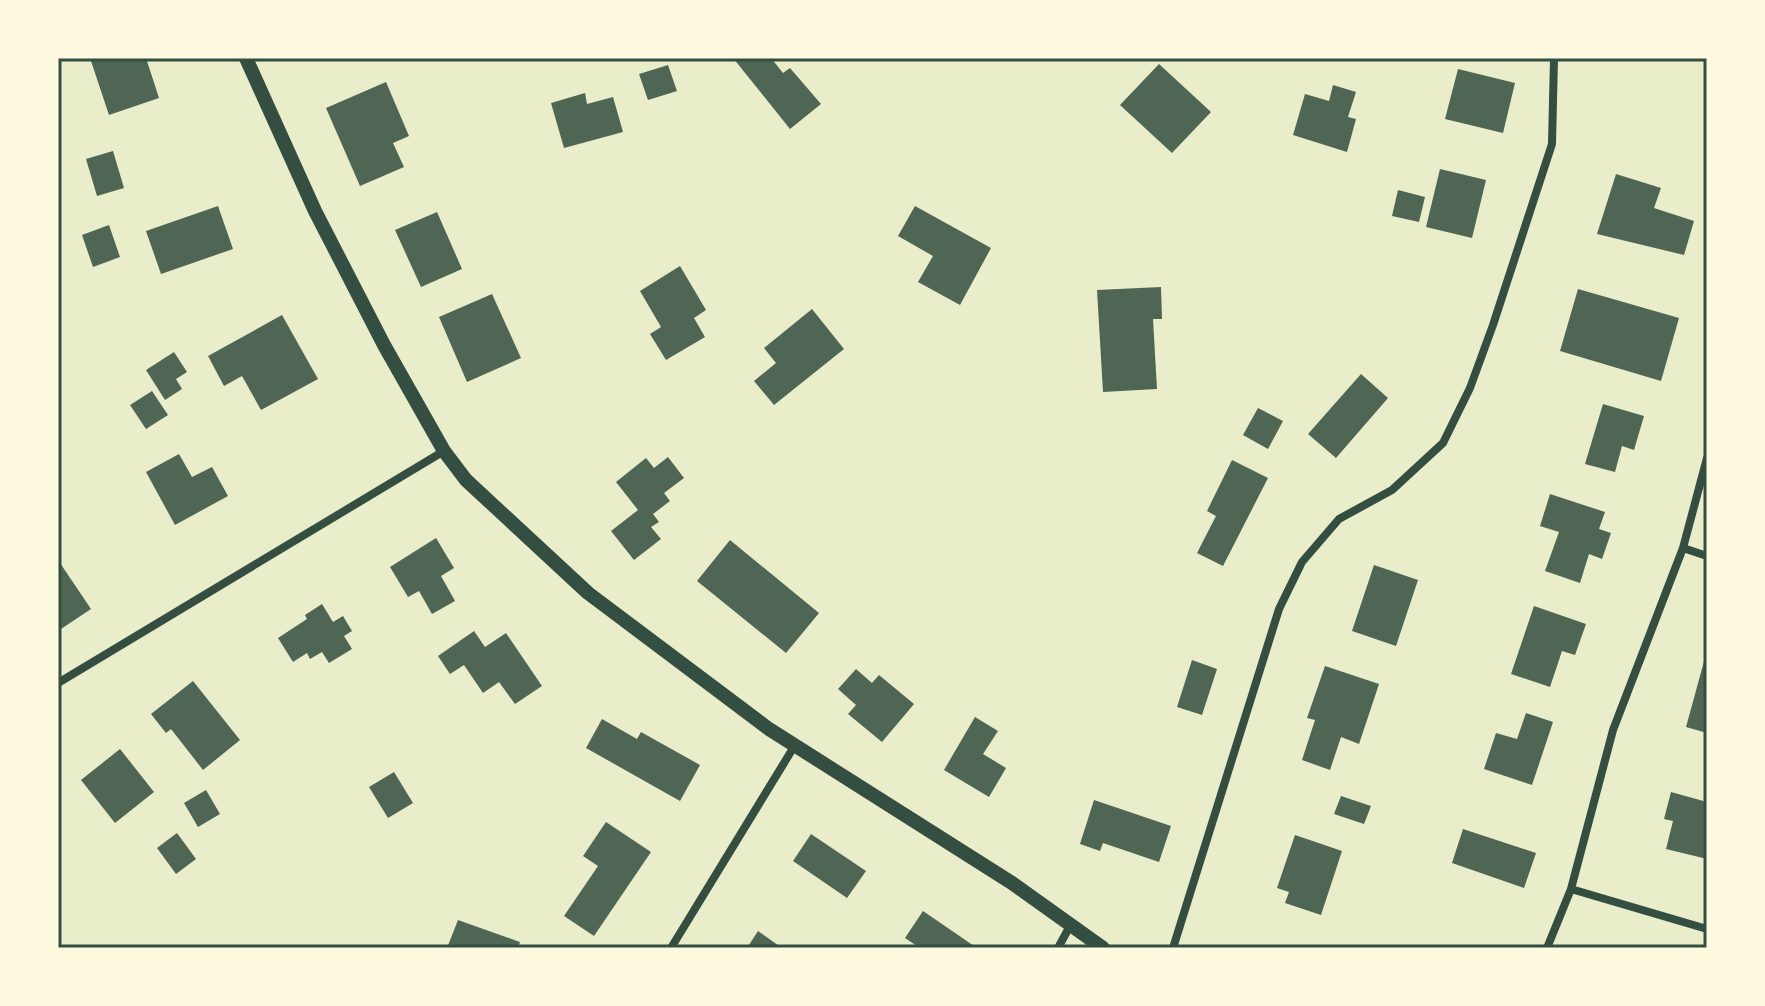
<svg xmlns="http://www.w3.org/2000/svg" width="1765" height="1006" font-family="Commissioner,sans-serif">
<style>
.building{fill:#4f6655}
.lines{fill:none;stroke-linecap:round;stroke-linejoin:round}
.minor{stroke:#344e41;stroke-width:8}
.tertiary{stroke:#344e41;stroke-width:14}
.neatline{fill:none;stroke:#344e41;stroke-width:3}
</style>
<rect width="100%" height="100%" fill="#e9edc9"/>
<!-- building -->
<path class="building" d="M 90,58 L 146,58 L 159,98 L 109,115 Z
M 733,58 L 771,58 L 783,73 L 790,68 L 821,104 L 790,129 Z
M 1159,64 L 1211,112 L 1172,153 L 1120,105 Z
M 668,65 L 677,91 L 648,100 L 639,74 Z
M 1458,69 L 1515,83 L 1503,133 L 1445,119 Z
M 386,82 L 409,136 L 393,143 L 404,167 L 360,186 L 326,108 Z
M 1333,85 L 1356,92 L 1348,117 L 1356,119 L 1347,152 L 1293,135 L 1305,94 L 1329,101 Z
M 585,93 L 587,104 L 613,97 L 623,132 L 564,148 L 551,103 Z
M 113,151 L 124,188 L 97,196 L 86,159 Z
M 1440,169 L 1486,180 L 1472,238 L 1426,227 Z
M 1616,174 L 1661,188 L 1654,208 L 1694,221 L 1684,255 L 1597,234 Z
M 1398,190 L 1425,197 L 1419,222 L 1392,216 Z
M 218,206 L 233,249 L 161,274 L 146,231 Z
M 915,206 L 991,248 L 960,305 L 918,282 L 933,256 L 898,236 Z
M 437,212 L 462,269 L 421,287 L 395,230 Z
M 109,225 L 120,257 L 93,267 L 82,235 Z
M 680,266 L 706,310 L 694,318 L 705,337 L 666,360 L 650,334 L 661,327 L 640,291 Z
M 1161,287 L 1162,319 L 1153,319 L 1157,389 L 1103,392 L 1097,290 Z
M 1578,289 L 1679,318 L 1661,381 L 1560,351 Z
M 492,294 L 521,358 L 467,382 L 439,317 Z
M 812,309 L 844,349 L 774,405 L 754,381 L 776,363 L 764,348 Z
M 282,315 L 318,379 L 261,410 L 242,376 L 224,386 L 208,356 Z
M 174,352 L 187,372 L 176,379 L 182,389 L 165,400 L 146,370 Z
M 1361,374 L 1388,398 L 1336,458 L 1308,434 Z
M 152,391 L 168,415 L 146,429 L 130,405 Z
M 1603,404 L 1644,416 L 1634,450 L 1622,446 L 1615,472 L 1585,464 Z
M 1258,408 L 1283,421 L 1268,449 L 1243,435 Z
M 179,454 L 192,477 L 212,467 L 228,496 L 175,525 L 146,472 Z
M 668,457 L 684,478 L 664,493 L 670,501 L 653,514 L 659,522 L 651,527 L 661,539 L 634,560 L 611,531 L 638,510 L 616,482 L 646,458 L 654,468 Z
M 1232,460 L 1268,478 L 1223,566 L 1197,553 L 1216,516 L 1207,511 Z
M 1550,494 L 1605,512 L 1599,529 L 1611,533 L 1602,559 L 1589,554 L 1580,583 L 1545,571 L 1559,532 L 1540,526 Z
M 436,538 L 454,568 L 441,576 L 455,601 L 432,614 L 419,591 L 408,597 L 390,567 Z
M 730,540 L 819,613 L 786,653 L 697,581 Z
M 58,560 L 91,609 L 58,631 Z
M 1374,565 L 1418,580 L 1396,646 L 1352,631 Z
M 322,604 L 333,622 L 343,616 L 352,631 L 344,636 L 352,649 L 329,663 L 322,652 L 310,659 L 307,653 L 293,662 L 278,638 L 307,619 L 305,615 Z
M 1534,606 L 1586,624 L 1575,655 L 1562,651 L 1550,687 L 1511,674 Z
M 474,631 L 485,647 L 506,633 L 542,686 L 515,704 L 499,682 L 483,693 L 464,665 L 450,674 L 438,656 Z
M 1706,654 L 1707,654 L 1707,733 L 1686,727 Z
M 1192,660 L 1217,669 L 1202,715 L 1177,707 Z
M 1325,666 L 1379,684 L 1359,744 L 1341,737 L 1330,770 L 1302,760 L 1315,720 L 1307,718 Z
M 856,669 L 872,683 L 879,675 L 914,704 L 882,742 L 848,714 L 856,705 L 838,689 Z
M 193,681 L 240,740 L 203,770 L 171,729 L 166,733 L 151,714 Z
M 1526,713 L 1553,722 L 1532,785 L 1484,769 L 1496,733 L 1517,739 Z
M 975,717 L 998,731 L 983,754 L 1006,768 L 989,797 L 944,770 Z
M 602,719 L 637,739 L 641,732 L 700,765 L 680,801 L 586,748 Z
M 120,749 L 154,792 L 115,823 L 81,780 Z
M 394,772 L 413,803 L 388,818 L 369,787 Z
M 206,790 L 220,814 L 198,827 L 184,803 Z
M 1671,792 L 1707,802 L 1707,859 L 1666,849 L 1673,821 L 1664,819 Z
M 1341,796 L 1371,806 L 1364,824 L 1334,814 Z
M 1094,800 L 1171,826 L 1159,862 L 1103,843 L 1100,851 L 1080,844 Z
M 606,822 L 651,852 L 594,936 L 564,916 L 598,866 L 583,856 Z
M 1463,829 L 1536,853 L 1524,888 L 1452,863 Z
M 177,833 L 196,859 L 176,874 L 157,848 Z
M 811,834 L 866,871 L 847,898 L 793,861 Z
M 1295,835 L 1342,851 L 1321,915 L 1285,903 L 1289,892 L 1277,888 Z
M 923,911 L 977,948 L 920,948 L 905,938 Z
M 458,920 L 520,942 L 518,948 L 447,948 Z
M 758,931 L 782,948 L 747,948 Z"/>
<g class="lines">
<!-- minor -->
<path class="minor" d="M 1683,548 L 1707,556
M 58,683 L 444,451
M 1571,889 L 1707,929
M 671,948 L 795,745
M 1058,948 L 1071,924
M 1173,948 L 1279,609 L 1302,562 L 1339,519 L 1392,490 L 1443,443 L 1470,388 L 1493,325 L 1552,144 L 1554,58
M 1547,948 L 1571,889 L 1613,730 L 1683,548 L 1707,458"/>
<!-- tertiary -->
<path class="tertiary" d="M 246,58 L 315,211 L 384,345 L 444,451 L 466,480 L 588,593 L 769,729 L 1012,883 L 1103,948"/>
</g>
<!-- border -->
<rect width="1765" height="1006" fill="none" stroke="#fefae0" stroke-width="120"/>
<rect x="60" y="60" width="1645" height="886" class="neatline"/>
</svg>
